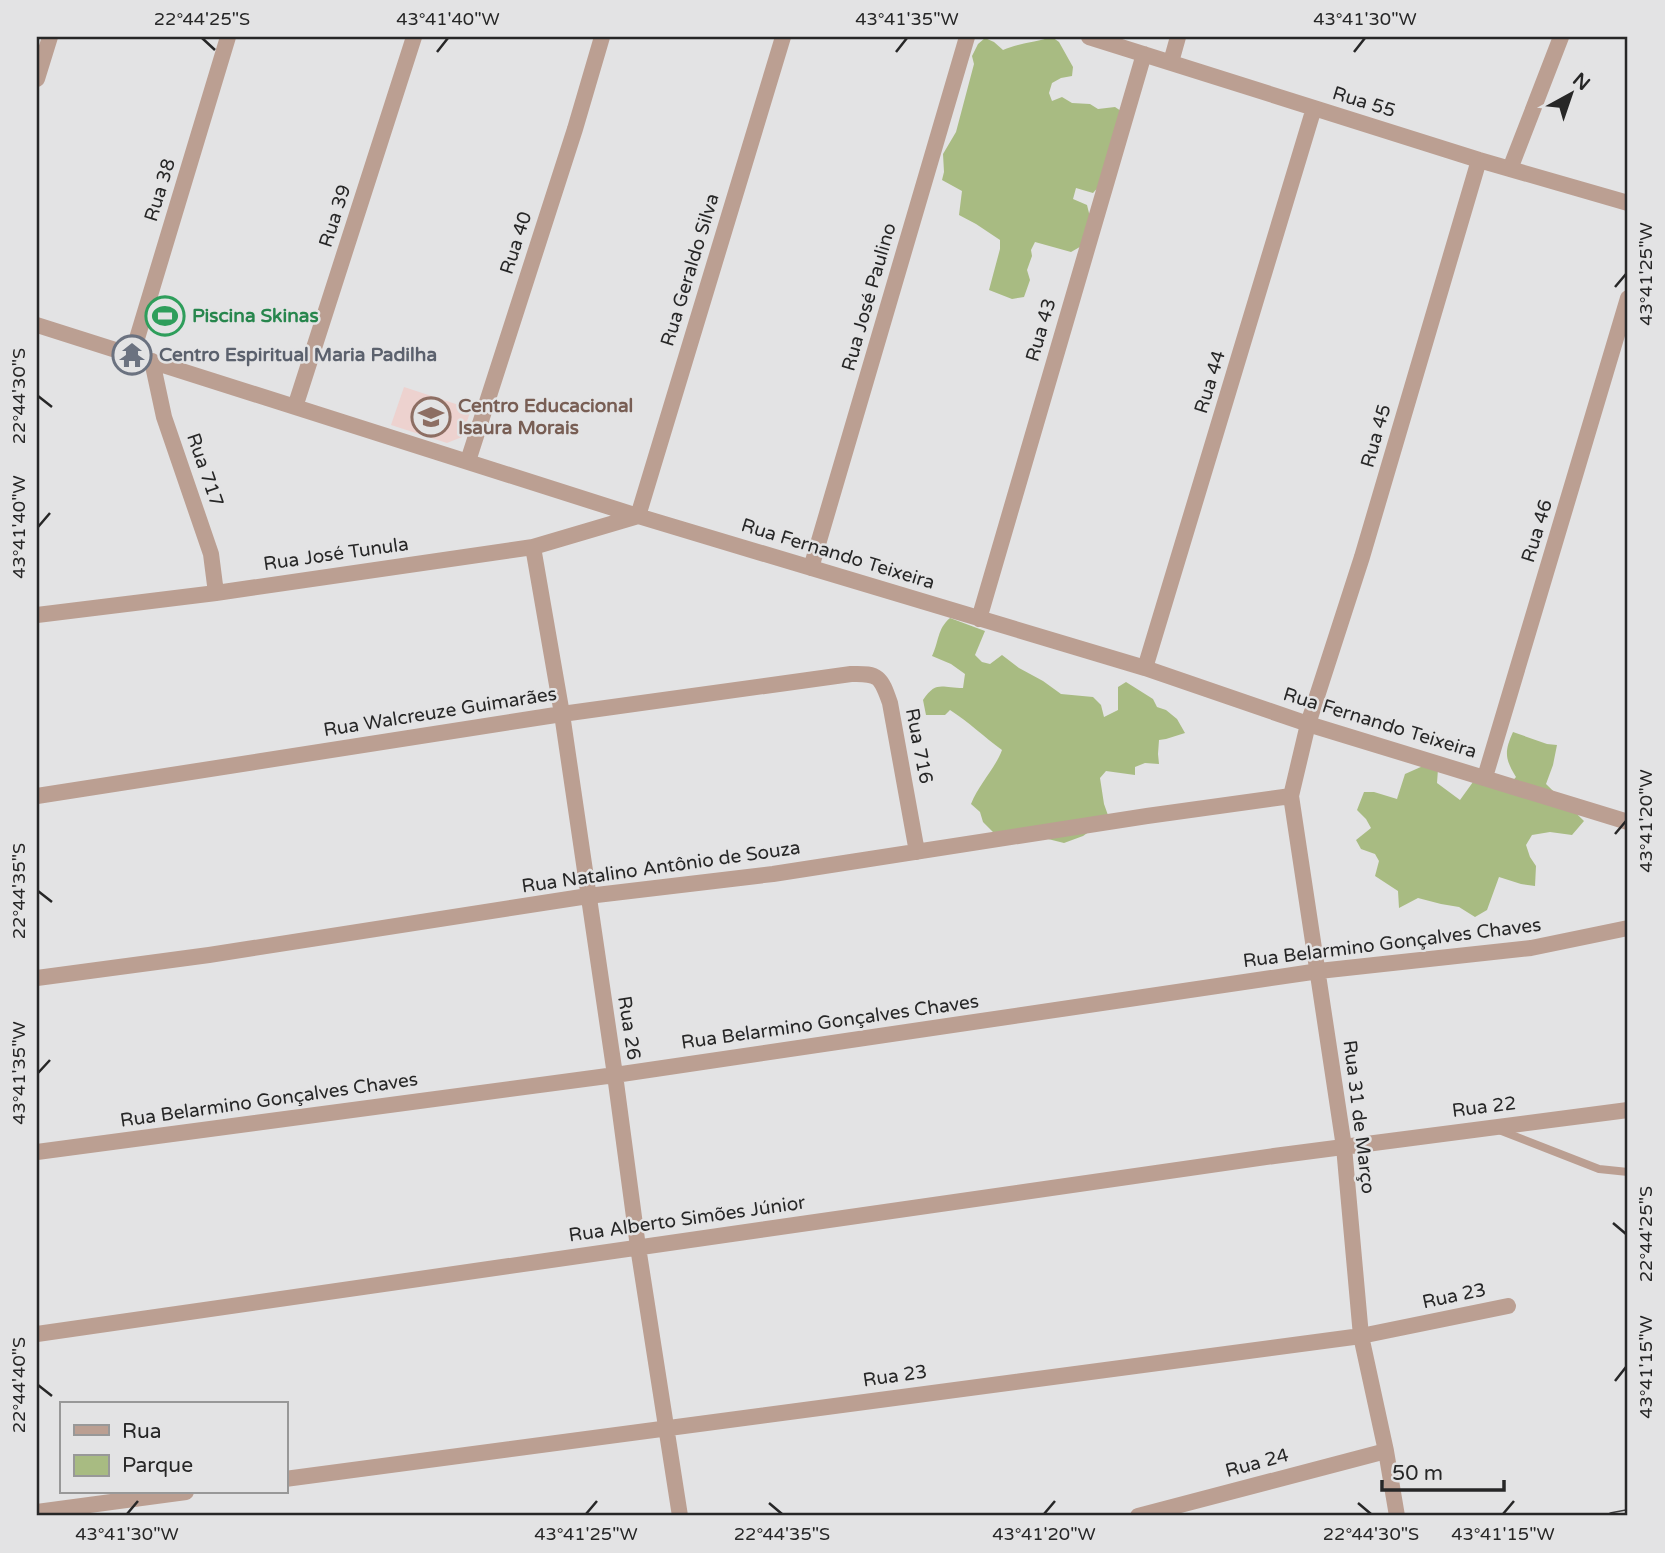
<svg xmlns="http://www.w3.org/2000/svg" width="1665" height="1553" font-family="'Varela Round',sans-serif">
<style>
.education{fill:#edd2cf}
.green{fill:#a8bb82}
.water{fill:#a1cafd;stroke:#7c99bd;stroke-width:2}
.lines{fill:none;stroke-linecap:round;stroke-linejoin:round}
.lane{stroke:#bb9f92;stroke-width:8}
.street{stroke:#bb9f92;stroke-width:16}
.rail-casing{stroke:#3d3d3d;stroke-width:8}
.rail{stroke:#e3e3e4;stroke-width:5;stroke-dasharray:16;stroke-linecap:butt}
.ticks{fill:none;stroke:#272727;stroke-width:2.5}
.labels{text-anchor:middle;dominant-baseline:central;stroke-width:5;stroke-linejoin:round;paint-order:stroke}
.street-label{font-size:19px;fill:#272727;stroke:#e3e3e4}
.leisure-label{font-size:19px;font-weight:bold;fill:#27864d;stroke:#e3e3e4;text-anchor:start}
.worship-label{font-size:19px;font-weight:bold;fill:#5b616d;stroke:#e3e3e4;text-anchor:start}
.education-label{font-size:19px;font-weight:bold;fill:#785e54;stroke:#e3e3e4;text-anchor:start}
.neatline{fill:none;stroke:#272727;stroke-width:2.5}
.ticks-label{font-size:18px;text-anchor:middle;fill:#272727}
</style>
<rect width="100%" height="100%" fill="#e3e3e4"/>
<!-- education -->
<path class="education" d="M 404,387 L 471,409 L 462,437 L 447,443 L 391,425 Z"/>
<!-- green -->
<path class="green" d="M 1052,37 L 1059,42 L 1073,67 L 1072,76 L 1061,78 L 1052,83 L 1049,93 L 1052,101 L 1062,97 L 1072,103 L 1090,104 L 1098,109 L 1115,107 L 1121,111 L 1102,183 L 1093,193 L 1076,188 L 1073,199 L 1087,205 L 1090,217 L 1085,244 L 1071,252 L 1035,242 L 1031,250 L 1032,256 L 1027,270 L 1030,280 L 1024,297 L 1012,299 L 989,290 L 1000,249 L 1000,240 L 976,224 L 959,215 L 962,191 L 942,180 L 944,172 L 943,154 L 956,132 L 974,64 L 972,56 L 978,44 L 985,38 L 994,42 L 1003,50 C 1019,43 1036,42 1052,37 Z
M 950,618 L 985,631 L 975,655 L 982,662 L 990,664 L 1002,655 L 1019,668 L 1043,681 L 1061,694 L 1093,697 L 1101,705 L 1104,717 L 1118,710 L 1118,687 L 1126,682 L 1153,699 L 1157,707 L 1166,710 L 1177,719 L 1185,733 L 1166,739 L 1159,740 L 1158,754 L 1159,764 L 1145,763 L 1135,767 L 1135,775 L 1106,771 L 1100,778 L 1104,804 L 1109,818 L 1083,836 L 1064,843 L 1040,837 L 996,835 L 983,822 L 980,812 L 971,804 C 979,784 996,767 1002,750 C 984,737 969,722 950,710 L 945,715 L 926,715 L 923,700 C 936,680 942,688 963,688 L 965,674 L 951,664 L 932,656 C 939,642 937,629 950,618 Z
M 1513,732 L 1547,744 L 1557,745 L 1553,765 L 1546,784 L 1584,821 L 1572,835 L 1550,832 L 1532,835 L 1526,845 L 1530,857 L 1536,866 L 1535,886 L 1521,884 L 1499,877 L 1487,910 L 1475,917 L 1459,907 L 1441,904 L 1418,898 L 1399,908 L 1398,891 L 1375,876 L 1379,861 L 1375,854 L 1361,849 L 1356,840 L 1371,828 L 1366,819 L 1357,810 L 1364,792 L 1374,792 L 1397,799 L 1405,774 L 1423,766 L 1438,769 L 1437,783 L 1460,800 L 1473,782 L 1507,787 L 1516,777 C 1505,759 1504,752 1513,732 Z"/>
<!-- water -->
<path class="water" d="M 164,305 L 173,308 L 166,328 L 156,325 Z"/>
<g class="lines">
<!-- lane -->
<path class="lane" d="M 1499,1130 L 1599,1169 L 1628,1172"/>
<!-- street -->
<path class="street" d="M 1089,37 L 1479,160 L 1628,203
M 1171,62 L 1178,37
M 37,79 L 50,37
M 1510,169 L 1561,37
M 37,325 L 638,516 L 1145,668 L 1308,724 L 1628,822
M 132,355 L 228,37
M 152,361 L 164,417 L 211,554 L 216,593
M 295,407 L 414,37
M 468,461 L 575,129 L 602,37
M 533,547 L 562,714 L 615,1075 L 638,1247 L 680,1516
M 811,568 L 967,37
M 37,615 L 216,593 L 533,547 L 638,516 L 783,37
M 979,619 L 1144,54
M 1145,668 L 1314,108
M 1485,777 L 1628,298
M 37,796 L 562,714 L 851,674 C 879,673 881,677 890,703 L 917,852
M 37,978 L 209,955 L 588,896 L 773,874 L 1147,816 L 1291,796
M 37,1152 L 615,1075 L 1319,971 L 1531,948 L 1628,928
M 37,1334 L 1274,1156 L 1628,1110
M 285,1479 L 1361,1336 L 1508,1306
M 37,1512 L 186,1492
M 1138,1516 L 1386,1451
M 1397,1516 L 1386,1451 L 1361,1336 L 1344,1147 L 1291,796 L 1308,724 L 1362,557 L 1479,160"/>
<!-- rail casing -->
<g class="rail-casing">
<path id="rail" d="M 1612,1516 L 1628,1513"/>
</g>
<!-- rail -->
<use href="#rail" class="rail"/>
</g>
<!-- ticks -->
<path class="ticks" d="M 202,38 L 215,50M 437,52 L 448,38M 896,52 L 907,38M 1354,52 L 1365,38M 1615,287 L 1626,274M 38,396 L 52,407M 38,527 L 50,513M 1615,834 L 1626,821M 38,891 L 52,902M 38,1073 L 50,1060M 1613,1223 L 1626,1234M 1615,1381 L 1626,1367M 38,1385 L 52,1396M 769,1503 L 782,1514M 1358,1503 L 1371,1514M 127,1514 L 138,1501M 586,1514 L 597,1501M 1044,1514 L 1055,1501M 1503,1514 L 1514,1501"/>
<!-- icons -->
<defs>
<g id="stadium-ring" transform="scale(2.0125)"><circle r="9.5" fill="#e3e3e4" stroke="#2e9e5b" stroke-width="1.5"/><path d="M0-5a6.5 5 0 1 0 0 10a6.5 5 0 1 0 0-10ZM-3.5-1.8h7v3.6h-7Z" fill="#2e9e5b"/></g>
<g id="temple-ring" transform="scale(2.0125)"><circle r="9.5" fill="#e3e3e4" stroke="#6b7280" stroke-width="1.5"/><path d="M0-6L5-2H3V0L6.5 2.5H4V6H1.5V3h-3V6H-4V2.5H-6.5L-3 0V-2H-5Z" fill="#6b7280"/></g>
<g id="school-ring" transform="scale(2.0125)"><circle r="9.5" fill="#e3e3e4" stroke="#8d6e63" stroke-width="1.5"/><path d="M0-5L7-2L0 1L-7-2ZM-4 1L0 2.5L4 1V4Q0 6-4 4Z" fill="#8d6e63"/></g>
</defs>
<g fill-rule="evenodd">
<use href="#stadium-ring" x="165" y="316"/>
<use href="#temple-ring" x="132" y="355"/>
<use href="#school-ring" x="431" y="417"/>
</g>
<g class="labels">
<!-- street labels -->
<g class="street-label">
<text transform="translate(1364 102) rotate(17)">Rua 55</text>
<text transform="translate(160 190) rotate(-73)">Rua 38</text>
<text transform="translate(335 216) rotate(-72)">Rua 39</text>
<text transform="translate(516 243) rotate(-72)">Rua 40</text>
<text transform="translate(690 270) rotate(-73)">Rua Geraldo Silva</text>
<text transform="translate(869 297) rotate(-74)">Rua José Paulino</text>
<text transform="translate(1041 330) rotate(-74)">Rua 43</text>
<text transform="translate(1210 382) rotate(-73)">Rua 44</text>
<text transform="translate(1376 436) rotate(-74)">Rua 45</text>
<text transform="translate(205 470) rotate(71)">Rua 717</text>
<text transform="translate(1537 531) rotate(-73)">Rua 46</text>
<text transform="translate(336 554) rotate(-8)">Rua José Tunula</text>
<text transform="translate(838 554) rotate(17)">Rua Fernando Teixeira</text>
<text transform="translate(440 712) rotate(-9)">Rua Walcreuze Guimarães</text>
<text transform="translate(1380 723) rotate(17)">Rua Fernando Teixeira</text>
<text transform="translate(919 746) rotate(79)">Rua 716</text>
<text transform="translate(661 867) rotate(-8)">Rua Natalino Antônio de Souza</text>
<text transform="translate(1392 943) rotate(-7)">Rua Belarmino Gonçalves Chaves</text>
<text transform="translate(830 1022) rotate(-8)">Rua Belarmino Gonçalves Chaves</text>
<text transform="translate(629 1028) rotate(81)">Rua 26</text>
<text transform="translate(269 1100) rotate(-8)">Rua Belarmino Gonçalves Chaves</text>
<text transform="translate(1484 1107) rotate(-7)">Rua 22</text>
<text transform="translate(1359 1117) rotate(83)">Rua 31 de Março</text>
<text transform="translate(687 1219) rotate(-8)">Rua Alberto Simões Júnior</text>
<text transform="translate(1454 1296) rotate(-12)">Rua 23</text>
<text transform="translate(895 1376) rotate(-8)">Rua 23</text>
<text transform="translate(1257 1463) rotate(-15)">Rua 24</text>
</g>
<!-- leisure labels -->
<g class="leisure-label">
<text x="192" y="316">Piscina Skinas</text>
</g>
<!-- worship labels -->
<g class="worship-label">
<text x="159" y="355">Centro Espiritual Maria Padilha</text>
</g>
<!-- education labels -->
<g class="education-label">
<text x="458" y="406">Centro Educacional<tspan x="458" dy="22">Isaura Morais</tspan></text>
</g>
</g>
<!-- border -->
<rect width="1665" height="1553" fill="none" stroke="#e3e3e4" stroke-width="77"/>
<!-- legend -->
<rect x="60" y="1402" width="228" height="91" fill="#e3e3e4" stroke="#989898" stroke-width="2"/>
<rect x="74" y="1425" width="35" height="10" fill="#bb9f92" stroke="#989898" stroke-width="2"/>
<text x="122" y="1438" font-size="21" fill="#272727">Rua</text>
<rect x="74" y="1455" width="35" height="21" fill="#a8bb82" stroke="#989898" stroke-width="2"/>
<text x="122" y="1472" font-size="21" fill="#272727">Parque</text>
<!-- north arrow -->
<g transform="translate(1571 94) rotate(40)" stroke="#e3e3e4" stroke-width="5" paint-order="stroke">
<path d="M0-5L12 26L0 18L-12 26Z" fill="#272727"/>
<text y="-10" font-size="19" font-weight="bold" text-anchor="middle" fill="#272727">N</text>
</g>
<!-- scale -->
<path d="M1382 1480v10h122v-10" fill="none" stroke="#272727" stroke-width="3.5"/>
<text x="1392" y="1480" font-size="21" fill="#272727" stroke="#e3e3e4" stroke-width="5" paint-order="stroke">50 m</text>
<rect x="38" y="38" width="1588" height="1476" class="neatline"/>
<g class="ticks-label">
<text x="202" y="25">22°44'25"S</text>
<text x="448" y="25">43°41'40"W</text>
<text x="907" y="25">43°41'35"W</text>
<text x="1365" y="25">43°41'30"W</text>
<text transform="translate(1646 274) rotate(-90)" y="6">43°41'25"W</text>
<text transform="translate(19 396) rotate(-90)" y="6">22°44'30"S</text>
<text transform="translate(19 527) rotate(-90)" y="6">43°41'40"W</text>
<text transform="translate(1646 821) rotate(-90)" y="6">43°41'20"W</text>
<text transform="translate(19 891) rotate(-90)" y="6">22°44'35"S</text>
<text transform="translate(19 1073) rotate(-90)" y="6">43°41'35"W</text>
<text transform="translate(1646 1234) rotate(-90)" y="6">22°44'25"S</text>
<text transform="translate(1646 1367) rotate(-90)" y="6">43°41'15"W</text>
<text transform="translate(19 1385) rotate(-90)" y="6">22°44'40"S</text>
<text x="127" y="1540">43°41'30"W</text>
<text x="586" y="1540">43°41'25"W</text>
<text x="782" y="1540">22°44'35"S</text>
<text x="1044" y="1540">43°41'20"W</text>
<text x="1371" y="1540">22°44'30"S</text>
<text x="1503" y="1540">43°41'15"W</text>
</g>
</svg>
